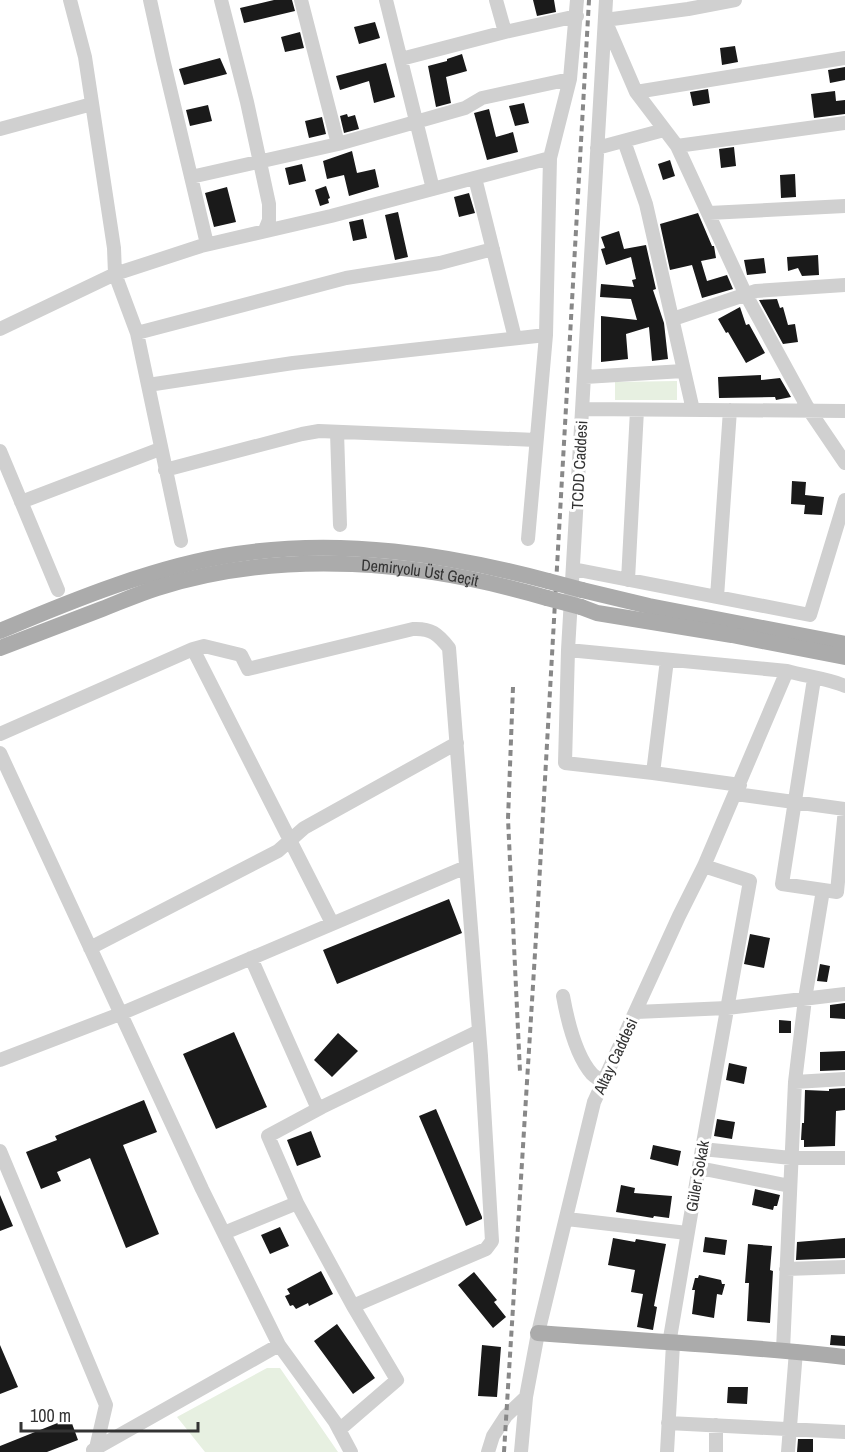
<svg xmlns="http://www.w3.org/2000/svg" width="845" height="1452" font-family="'Archivo Narrow',sans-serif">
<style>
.green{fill:#e7f0e1}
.building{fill:#1a1a1a}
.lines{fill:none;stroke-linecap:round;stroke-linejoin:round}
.minor{stroke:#d0d0d0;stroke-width:14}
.major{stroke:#ababab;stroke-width:16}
.rail{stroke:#888;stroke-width:4;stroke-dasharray:6 4.5;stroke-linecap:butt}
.major-bridge{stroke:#ababab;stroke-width:16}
.labels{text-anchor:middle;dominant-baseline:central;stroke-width:6;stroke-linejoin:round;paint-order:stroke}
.street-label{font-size:16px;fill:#333;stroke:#fff}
</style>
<rect width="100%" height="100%" fill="#fff"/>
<!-- green -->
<path class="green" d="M 677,381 L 677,400 L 615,400 L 615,382 Z
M 267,1368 L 280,1368 L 338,1452 L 205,1452 L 177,1417 Z"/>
<!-- building -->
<path class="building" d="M 274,0 L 292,0 L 295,11 L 244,23 L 240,8 Z
M 533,0 L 554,0 L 556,12 L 537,16 Z
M 375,22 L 380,38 L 359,44 L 354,27 Z
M 300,32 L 304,48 L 285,52 L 281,37 Z
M 735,46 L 738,62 L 722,65 L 720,48 Z
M 462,54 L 467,71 L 446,77 L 451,103 L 436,107 L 428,66 L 447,61 L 447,59 Z
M 220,58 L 227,74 L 184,85 L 179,69 Z
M 386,63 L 395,97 L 374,103 L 369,81 L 340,90 L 336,76 Z
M 845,67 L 845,80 L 830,83 L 828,70 Z
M 708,89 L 710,103 L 693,106 L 690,92 Z
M 835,91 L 836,101 L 845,100 L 845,114 L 814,118 L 811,94 Z
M 524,103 L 529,123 L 515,126 L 509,106 Z
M 208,105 L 212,121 L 190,126 L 186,110 Z
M 489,109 L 496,137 L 513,132 L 518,152 L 487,160 L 474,113 Z
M 347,114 L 348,117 L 355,115 L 359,129 L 344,133 L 340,116 Z
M 322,117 L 326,134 L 309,138 L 305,121 Z
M 734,147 L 736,166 L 721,168 L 719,149 Z
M 352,151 L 357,173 L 375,169 L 379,187 L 349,196 L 344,175 L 327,179 L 323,161 Z
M 670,160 L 675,176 L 663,180 L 658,164 Z
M 302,164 L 306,181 L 289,185 L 285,168 Z
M 795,174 L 796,197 L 781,198 L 780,175 Z
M 326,186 L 330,198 L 328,199 L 329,203 L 320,206 L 315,190 Z
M 227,187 L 236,222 L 214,227 L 205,193 Z
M 469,193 L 475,213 L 459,217 L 454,197 Z
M 398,212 L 408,257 L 395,260 L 385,215 Z
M 698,213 L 712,246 L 714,246 L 716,258 L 701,261 L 707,281 L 727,275 L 733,289 L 702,298 L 692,265 L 670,270 L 660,224 Z
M 363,219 L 367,238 L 353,241 L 349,222 Z
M 619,231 L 624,249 L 646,245 L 656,289 L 653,290 L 664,323 L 668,359 L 652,361 L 649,327 L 626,334 L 628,359 L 601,362 L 601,316 L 637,320 L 631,299 L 600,297 L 601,284 L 634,287 L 632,280 L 636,279 L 631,257 L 606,265 L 601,249 L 605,248 L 601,237 Z
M 818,255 L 819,275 L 802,276 L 798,268 L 788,271 L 787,257 Z
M 764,258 L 766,273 L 747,275 L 744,260 Z
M 777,299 L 780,308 L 783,307 L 788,325 L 795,324 L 798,342 L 783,344 L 759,300 Z
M 740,307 L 746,325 L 749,324 L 765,353 L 746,363 L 728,332 L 726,333 L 718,319 Z
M 761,375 L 761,380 L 780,378 L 791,397 L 776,400 L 775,397 L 719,398 L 718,377 Z
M 792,481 L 806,482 L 805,495 L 824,497 L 822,515 L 804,514 L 805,505 L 791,504 Z
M 449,899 L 462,933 L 337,984 L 323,950 Z
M 750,934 L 770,938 L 764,968 L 744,964 Z
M 820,964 L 830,966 L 827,982 L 817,981 Z
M 845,1003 L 845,1019 L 830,1018 L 830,1005 Z
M 779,1020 L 791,1021 L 791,1033 L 779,1033 Z
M 234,1032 L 267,1107 L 216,1129 L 183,1054 Z
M 338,1033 L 358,1051 L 332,1077 L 314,1060 Z
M 845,1051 L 845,1070 L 820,1071 L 820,1052 Z
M 729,1063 L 747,1067 L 744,1084 L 726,1080 Z
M 845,1088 L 845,1110 L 836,1111 L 835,1146 L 804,1147 L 804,1140 L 801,1140 L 802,1123 L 804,1123 L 805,1090 L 829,1091 L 829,1089 Z
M 144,1100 L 157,1132 L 123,1145 L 159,1234 L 126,1248 L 90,1158 L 57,1172 L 61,1181 L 41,1189 L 26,1152 L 57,1140 L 55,1136 Z
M 436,1109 L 482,1217 L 482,1219 L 466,1226 L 419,1116 Z
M 717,1119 L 735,1122 L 732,1139 L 714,1136 Z
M 311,1131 L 321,1157 L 297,1166 L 287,1140 Z
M 653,1145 L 681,1151 L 678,1166 L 650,1159 Z
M 621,1185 L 635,1188 L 634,1193 L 672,1196 L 669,1218 L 654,1216 L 653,1218 L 616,1212 Z
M 755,1189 L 780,1195 L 777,1206 L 774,1206 L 773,1210 L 752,1205 Z
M 0,1195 L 13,1226 L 0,1231 Z
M 280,1227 L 289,1246 L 270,1254 L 261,1235 Z
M 705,1237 L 727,1240 L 725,1255 L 703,1252 Z
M 613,1238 L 635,1242 L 636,1239 L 666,1244 L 654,1306 L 657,1307 L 653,1330 L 637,1327 L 643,1294 L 631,1292 L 635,1270 L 608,1265 Z
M 845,1238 L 845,1258 L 796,1260 L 797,1242 Z
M 748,1244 L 772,1246 L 770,1270 L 773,1271 L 770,1323 L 747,1321 L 749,1283 L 745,1283 Z
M 321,1271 L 333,1294 L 309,1306 L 308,1303 L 296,1309 L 293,1305 L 290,1306 L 285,1296 L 290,1294 L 287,1289 Z
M 474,1272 L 497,1300 L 494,1302 L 506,1317 L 493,1328 L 458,1285 Z
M 699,1275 L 721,1280 L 722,1284 L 725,1284 L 722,1295 L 717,1294 L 714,1318 L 692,1314 L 695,1290 L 692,1290 L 695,1278 L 698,1278 Z
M 337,1324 L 375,1378 L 353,1394 L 314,1341 Z
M 831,1335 L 845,1336 L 845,1346 L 830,1345 Z
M 0,1345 L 18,1387 L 0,1394 Z
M 482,1345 L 501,1347 L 497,1397 L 478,1396 Z
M 728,1387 L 748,1387 L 747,1404 L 727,1403 Z
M 70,1418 L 78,1440 L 47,1452 L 0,1452 L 0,1446 Z
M 798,1439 L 813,1439 L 813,1452 L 797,1452 Z"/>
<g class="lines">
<!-- minor -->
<path class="minor" d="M 150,0 L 163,59 L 207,244
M 221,0 L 247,102 L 269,204 L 269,220 L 265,230
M 301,0 L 338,144
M 386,0 L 433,189
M 496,0 L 505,32
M 606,0 L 568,650 L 787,671 C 804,676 830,679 845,686
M 735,0 L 688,9 L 605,20 L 636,92 L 677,146 L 745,293 L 809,410 L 845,463
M 401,59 L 505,32 L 577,16
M 636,92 L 845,58
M 0,129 L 92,104
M 624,141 L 646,204 L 693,410
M 677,146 L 845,123
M 597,148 L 664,130
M 191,177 L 338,144 L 465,108 L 482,98 L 570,79
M 475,178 L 515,338
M 709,213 L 845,206
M 673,319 L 756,291 L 845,285
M 0,329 L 115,274 L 114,248 L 85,57 L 70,0
M 137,333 L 346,278 L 440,263 L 493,249
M 585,377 L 683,371
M 148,385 L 293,363 L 546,335
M 583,409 L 845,411
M 337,432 L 340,525
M 0,451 L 58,590
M 165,470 L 302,434 L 319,431 L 536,440
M 21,502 L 160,449
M 528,539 L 546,335 L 550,158 L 570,79 L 577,0
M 181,541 L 137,333 L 115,274 L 201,246 L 331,216 L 550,158
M 573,569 L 810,615 L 845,500
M 628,580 L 637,410
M 717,597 L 730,410
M 193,649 L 332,923
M 568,650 L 565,763 L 653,773
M 667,660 L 653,773 L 740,785
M 814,679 L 782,884 L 837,892 L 845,809
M 0,734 L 193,649 L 204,646 L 241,655 L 248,669 L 413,629 C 431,628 438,634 449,648 L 481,1056 L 492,1241 L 486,1249 L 353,1306 L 297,1203 L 224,1233
M 0,753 L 202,1189 L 279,1345 L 335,1422 L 351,1452
M 736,794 L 845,809
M 90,948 L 278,851 L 304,828 L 457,743
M 251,958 L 318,1109
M 563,996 C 567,1018 576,1056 592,1074 C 595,1077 600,1080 604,1082
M 636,1012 L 727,1008 L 845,994
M 0,1060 L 120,1014 L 466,867
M 795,1082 L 845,1079
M 702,1149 L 791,1158 L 845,1158
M 0,1151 L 106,1405 L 96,1448
M 699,1168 L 790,1186
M 297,1203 L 268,1136 L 322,1107 L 479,1031
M 567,1219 L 687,1233
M 786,1269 L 845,1267
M 669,1344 L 702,1149 L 750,881 L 704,866
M 783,1350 L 795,1082 L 805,999 L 823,890
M 668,1423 L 845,1432
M 339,1430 L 397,1380 L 353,1306
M 93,1450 L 279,1345
M 488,1452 L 493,1436 L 506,1416 L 526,1397 L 538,1333 L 594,1102 L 679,916 L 704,866 L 787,671
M 521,1452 L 526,1397
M 667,1452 L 673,1344
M 716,1452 L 716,1425
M 788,1452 L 796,1351"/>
<!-- major -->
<g class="major">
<path d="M 582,590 L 649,606 L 845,644"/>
<path d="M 581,607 L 597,613 L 732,635 L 845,657"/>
<path d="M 0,631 C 73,600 159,565 237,554 C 341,538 447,554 548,581"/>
<path id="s1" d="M 0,648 C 34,635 68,622 102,609 C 120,602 138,594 157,588 C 284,548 421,561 547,598"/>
<path d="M 538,1333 C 640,1341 743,1345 845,1357"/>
</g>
<!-- rail -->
<path class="rail" d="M 513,687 L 508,819 L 520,1072
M 504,1452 L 537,921 L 589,0"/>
<!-- major-bridge -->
<path class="major-bridge" d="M 548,581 L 582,590
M 547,598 L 581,607"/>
</g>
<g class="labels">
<!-- street labels -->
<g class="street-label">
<text transform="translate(579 465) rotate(-87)">TCDD Caddesi</text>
<text stroke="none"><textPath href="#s1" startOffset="434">Demiryolu Üst Geçit</textPath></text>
<text transform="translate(615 1056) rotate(-65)">Altay Caddesi</text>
<text transform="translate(697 1176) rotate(-80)">Güler Sokak</text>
</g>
</g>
<!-- scale -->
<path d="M21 1422v9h177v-9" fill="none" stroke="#333333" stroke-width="3"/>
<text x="30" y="1422" font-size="18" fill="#333333" stroke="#ffffff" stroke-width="4.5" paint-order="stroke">100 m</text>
</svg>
